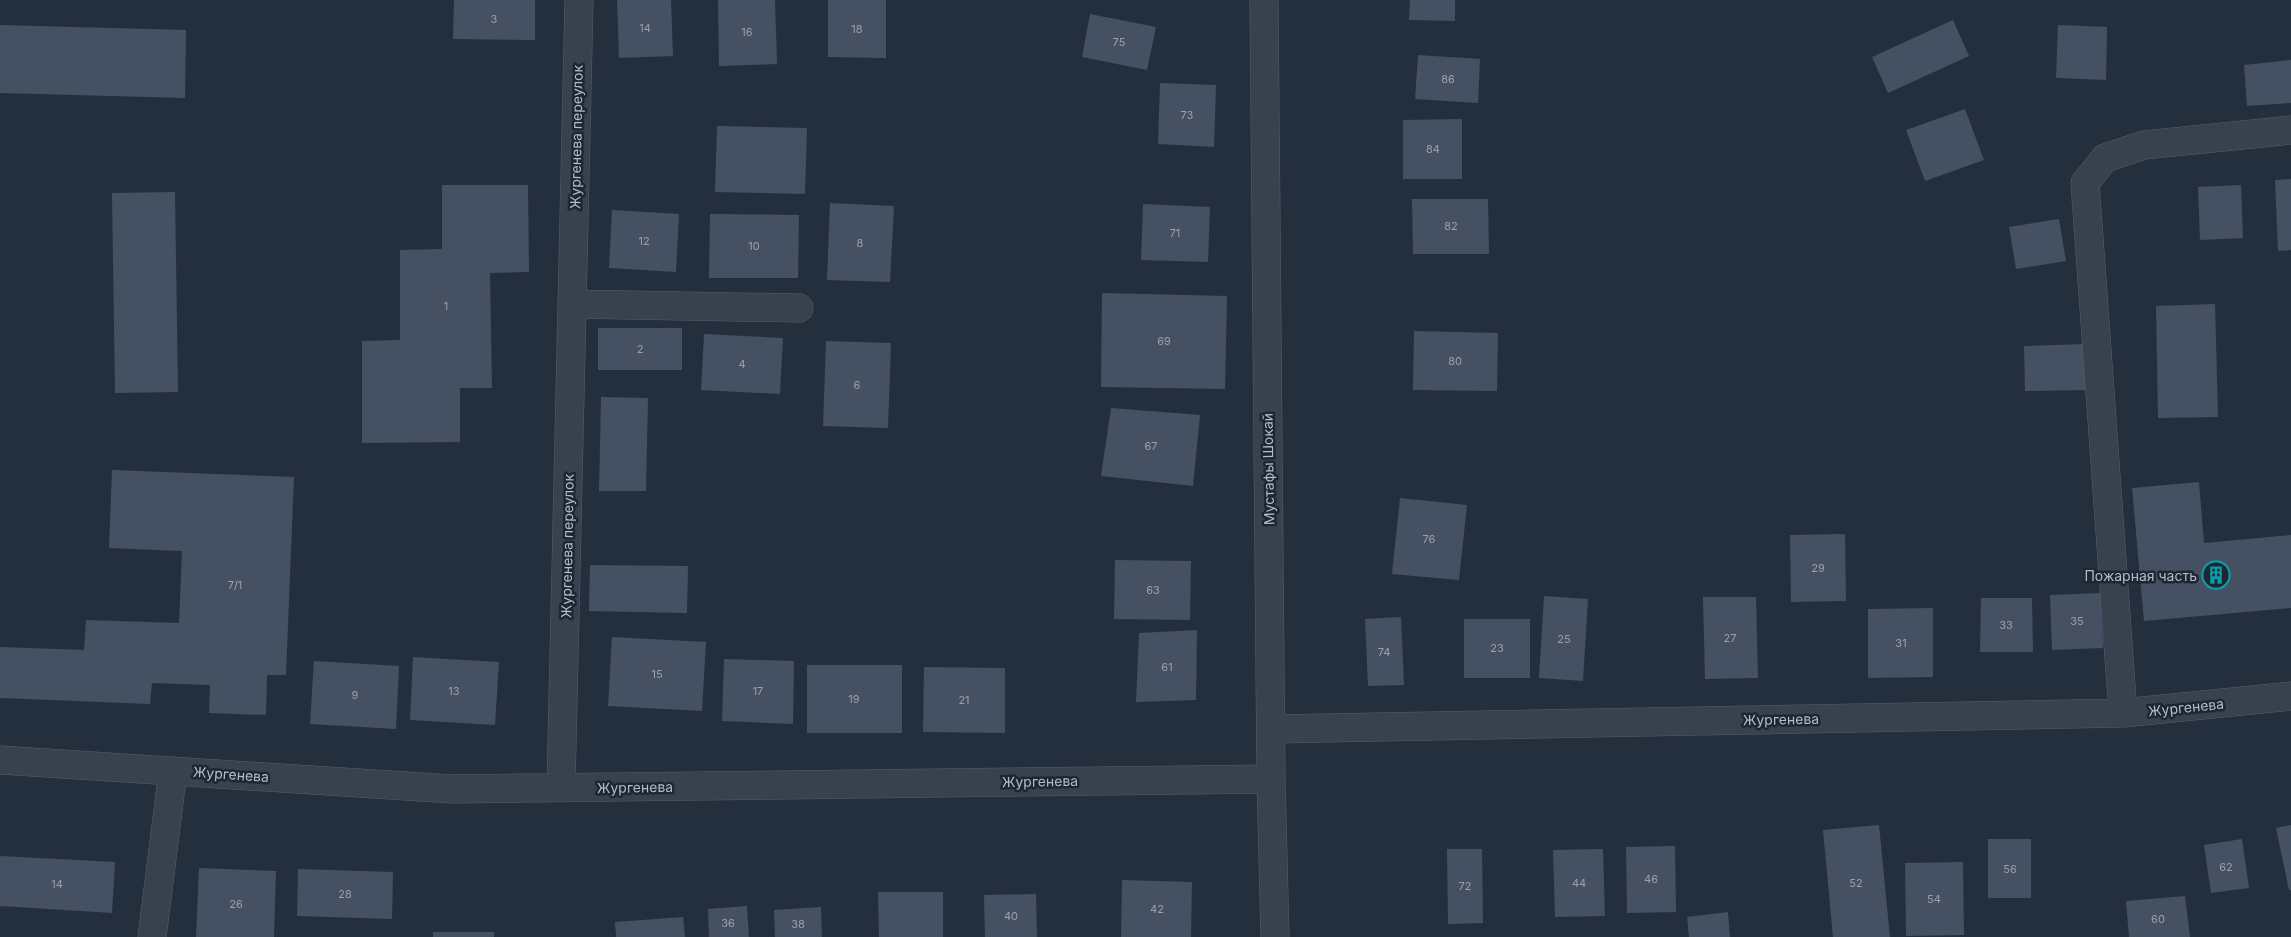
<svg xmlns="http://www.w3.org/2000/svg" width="2291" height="937" font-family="Inter,sans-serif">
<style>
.building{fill:#455162}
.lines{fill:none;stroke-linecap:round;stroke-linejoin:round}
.minor-casing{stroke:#565f6c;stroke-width:29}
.minor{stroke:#38414e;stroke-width:28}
.labels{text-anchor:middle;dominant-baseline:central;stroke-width:5;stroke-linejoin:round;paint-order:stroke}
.number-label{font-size:11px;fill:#98a1af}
.street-label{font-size:14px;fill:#b4bcc9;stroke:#1d2633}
.poi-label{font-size:14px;fill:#b4bcc9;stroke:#1d2633;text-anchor:end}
</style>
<rect width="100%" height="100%" fill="#242f3e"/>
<!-- building -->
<path class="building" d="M 454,0 L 535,0 L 535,40 L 453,39 Z
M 617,0 L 671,0 L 673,56 L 619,58 Z
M 718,0 L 775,0 L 777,64 L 719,66 Z
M 828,0 L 886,0 L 886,58 L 828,57 Z
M 1410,0 L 1455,0 L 1455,21 L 1409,20 Z
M 1090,14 L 1156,27 L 1147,70 L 1082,57 Z
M 1953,20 L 1969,56 L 1888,93 L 1872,57 Z
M 0,25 L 186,30 L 185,98 L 0,93 Z
M 2058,25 L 2107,27 L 2106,80 L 2056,78 Z
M 1418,55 L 1480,59 L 1478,103 L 1415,99 Z
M 2291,60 L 2291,103 L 2247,106 L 2244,65 Z
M 1160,83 L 1216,85 L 1214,147 L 1158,144 Z
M 1965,109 L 1984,160 L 1925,181 L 1906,130 Z
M 1462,119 L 1462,179 L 1403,179 L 1403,120 Z
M 717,126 L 807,128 L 805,194 L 715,192 Z
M 2291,179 L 2291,250 L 2278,251 L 2275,180 Z
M 442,185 L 528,185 L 529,272 L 490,273 L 492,388 L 460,388 L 460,442 L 362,443 L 362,341 L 400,340 L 400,250 L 442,249 Z
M 2241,185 L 2243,238 L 2200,240 L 2198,187 Z
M 175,192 L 178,392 L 115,393 L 112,193 Z
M 1412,199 L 1488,199 L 1489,254 L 1413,254 Z
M 830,203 L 894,206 L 890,282 L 827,280 Z
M 1143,204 L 1210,207 L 1208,262 L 1141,260 Z
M 612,210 L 679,214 L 676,272 L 609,268 Z
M 710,214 L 799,215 L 798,278 L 709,278 Z
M 2059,219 L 2066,261 L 2016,269 L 2009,227 Z
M 1102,293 L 1227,296 L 1225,389 L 1101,387 Z
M 2215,304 L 2218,417 L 2158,418 L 2156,306 Z
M 598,328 L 682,328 L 682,370 L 598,370 Z
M 1414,331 L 1498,333 L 1497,391 L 1413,390 Z
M 704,334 L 783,338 L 780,394 L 701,390 Z
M 826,341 L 891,343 L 888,428 L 823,426 Z
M 2087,344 L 2088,390 L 2025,391 L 2024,346 Z
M 601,397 L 648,398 L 646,491 L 599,491 Z
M 1111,408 L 1200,415 L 1193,486 L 1101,476 Z
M 112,470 L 294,477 L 286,675 L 267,675 L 266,715 L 209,713 L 210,685 L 152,683 L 150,704 L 0,698 L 0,647 L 84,650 L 86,620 L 179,623 L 182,551 L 109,548 Z
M 2199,482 L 2204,543 L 2291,535 L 2291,608 L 2144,621 L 2132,488 Z
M 1400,498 L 1467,505 L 1459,580 L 1392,574 Z
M 1845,534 L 1846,601 L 1791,602 L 1790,535 Z
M 1115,560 L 1191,561 L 1190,620 L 1114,619 Z
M 590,565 L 688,566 L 687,613 L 589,611 Z
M 2101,593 L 2103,648 L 2052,650 L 2050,595 Z
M 1544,596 L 1588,599 L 1583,681 L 1539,678 Z
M 1703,597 L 1756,597 L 1758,678 L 1705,679 Z
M 1981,598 L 2032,598 L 2033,652 L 1980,652 Z
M 1933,608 L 1933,677 L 1868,678 L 1868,609 Z
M 1401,617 L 1404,685 L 1368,686 L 1365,619 Z
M 1464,619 L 1530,619 L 1530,678 L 1464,678 Z
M 1197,630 L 1196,700 L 1136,702 L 1139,633 Z
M 612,637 L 706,642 L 702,711 L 608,706 Z
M 413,657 L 499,662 L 495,725 L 410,720 Z
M 724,659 L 794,661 L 793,724 L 722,721 Z
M 314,661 L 399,666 L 396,729 L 310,724 Z
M 807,665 L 902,665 L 902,733 L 807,733 Z
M 924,667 L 1005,668 L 1005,733 L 923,732 Z
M 1879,825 L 1890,937 L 1833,937 L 1823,830 Z
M 2291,825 L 2291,890 L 2289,890 L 2276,828 Z
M 1988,839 L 2031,839 L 2031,898 L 1988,898 Z
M 2242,839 L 2249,888 L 2211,893 L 2204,845 Z
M 1675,846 L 1676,912 L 1627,913 L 1626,847 Z
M 1447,849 L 1482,849 L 1483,923 L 1448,924 Z
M 1603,849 L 1605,916 L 1555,917 L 1553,850 Z
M 0,856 L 115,862 L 112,913 L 0,906 Z
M 1963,862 L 1964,935 L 1906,936 L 1905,863 Z
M 199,868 L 276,871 L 274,937 L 196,937 Z
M 298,869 L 393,872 L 392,919 L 297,916 Z
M 1122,880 L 1192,882 L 1191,937 L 1121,937 Z
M 878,892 L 943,892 L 943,937 L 879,937 Z
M 1036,894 L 1037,937 L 985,937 L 984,895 Z
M 2185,896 L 2190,937 L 2129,937 L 2126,901 Z
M 747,906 L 749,937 L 709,937 L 708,909 Z
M 821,907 L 822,937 L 775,937 L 774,910 Z
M 1728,912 L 1730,937 L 1689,937 L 1687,917 Z
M 683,917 L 685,937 L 616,937 L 615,922 Z
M 433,932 L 494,932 L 494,937 L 433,937 Z"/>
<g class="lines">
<!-- minor casing -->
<g class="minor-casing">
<path id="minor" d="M 1264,0 L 1271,779 L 1275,937
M 572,304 L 799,308
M 2123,713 L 2085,183 L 2105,158 L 2144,145 L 2291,130
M 1271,729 L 2123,713 L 2291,696
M 0,760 L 452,789 L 1271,779
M 561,788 L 579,0
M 152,937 L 173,771"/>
</g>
<!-- minor -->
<use href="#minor" class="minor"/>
</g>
<!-- icons -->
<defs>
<g id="building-ring" transform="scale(1.4375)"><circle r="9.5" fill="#1d2633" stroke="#0f9aa8" stroke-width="1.5"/><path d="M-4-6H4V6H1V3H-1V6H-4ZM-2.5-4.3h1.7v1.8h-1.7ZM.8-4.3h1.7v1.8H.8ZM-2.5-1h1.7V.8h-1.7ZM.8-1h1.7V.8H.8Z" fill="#0f9aa8"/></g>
</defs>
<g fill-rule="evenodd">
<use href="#building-ring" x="2216" y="575"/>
</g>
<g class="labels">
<!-- number labels -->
<g class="number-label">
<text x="494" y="19">3</text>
<text x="645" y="28">14</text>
<text x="857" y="29">18</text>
<text x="747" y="32">16</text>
<text x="1119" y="42">75</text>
<text x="1448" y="79">86</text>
<text x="1187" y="115">73</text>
<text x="1433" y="149">84</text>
<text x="1451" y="226">82</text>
<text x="1175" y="233">71</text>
<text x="644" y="241">12</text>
<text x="860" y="243">8</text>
<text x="754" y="246">10</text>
<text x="446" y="306">1</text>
<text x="1164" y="341">69</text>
<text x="640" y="349">2</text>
<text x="1455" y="361">80</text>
<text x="742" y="364">4</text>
<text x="857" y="385">6</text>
<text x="1151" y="446">67</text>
<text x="1429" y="539">76</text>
<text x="1818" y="568">29</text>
<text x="235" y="585">7/1</text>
<text x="1153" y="590">63</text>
<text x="2077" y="621">35</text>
<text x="2006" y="625">33</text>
<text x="1730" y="638">27</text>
<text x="1564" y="639">25</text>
<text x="1901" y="643">31</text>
<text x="1497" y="648">23</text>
<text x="1384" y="652">74</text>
<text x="1167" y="667">61</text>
<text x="657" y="674">15</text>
<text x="454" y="691">13</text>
<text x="758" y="691">17</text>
<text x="355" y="695">9</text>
<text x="854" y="699">19</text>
<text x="964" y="700">21</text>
<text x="2226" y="867">62</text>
<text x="2010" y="869">56</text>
<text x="1651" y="879">46</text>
<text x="1579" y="883">44</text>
<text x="1856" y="883">52</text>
<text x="57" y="884">14</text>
<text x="1465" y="886">72</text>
<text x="345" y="894">28</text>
<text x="1934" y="899">54</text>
<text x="236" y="904">26</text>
<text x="1157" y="909">42</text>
<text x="1011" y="916">40</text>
<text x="2158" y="919">60</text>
<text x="728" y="923">36</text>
<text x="798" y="924">38</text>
</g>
<!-- street labels -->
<g class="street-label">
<text transform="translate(576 137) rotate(-89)">Жургенева переулок</text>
<text transform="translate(1268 469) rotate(-91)">Мустафы Шокай</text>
<text transform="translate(567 546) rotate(-89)">Жургенева переулок</text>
<text transform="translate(2186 707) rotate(-6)">Жургенева</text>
<text transform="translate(1781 719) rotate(-1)">Жургенева</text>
<text transform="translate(231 774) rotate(4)">Жургенева</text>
<text transform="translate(1040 781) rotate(-1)">Жургенева</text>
<text transform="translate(635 787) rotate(-1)">Жургенева</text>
</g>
<!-- poi labels -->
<g class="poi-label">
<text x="2197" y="575">Пожарная часть</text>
</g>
</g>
</svg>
